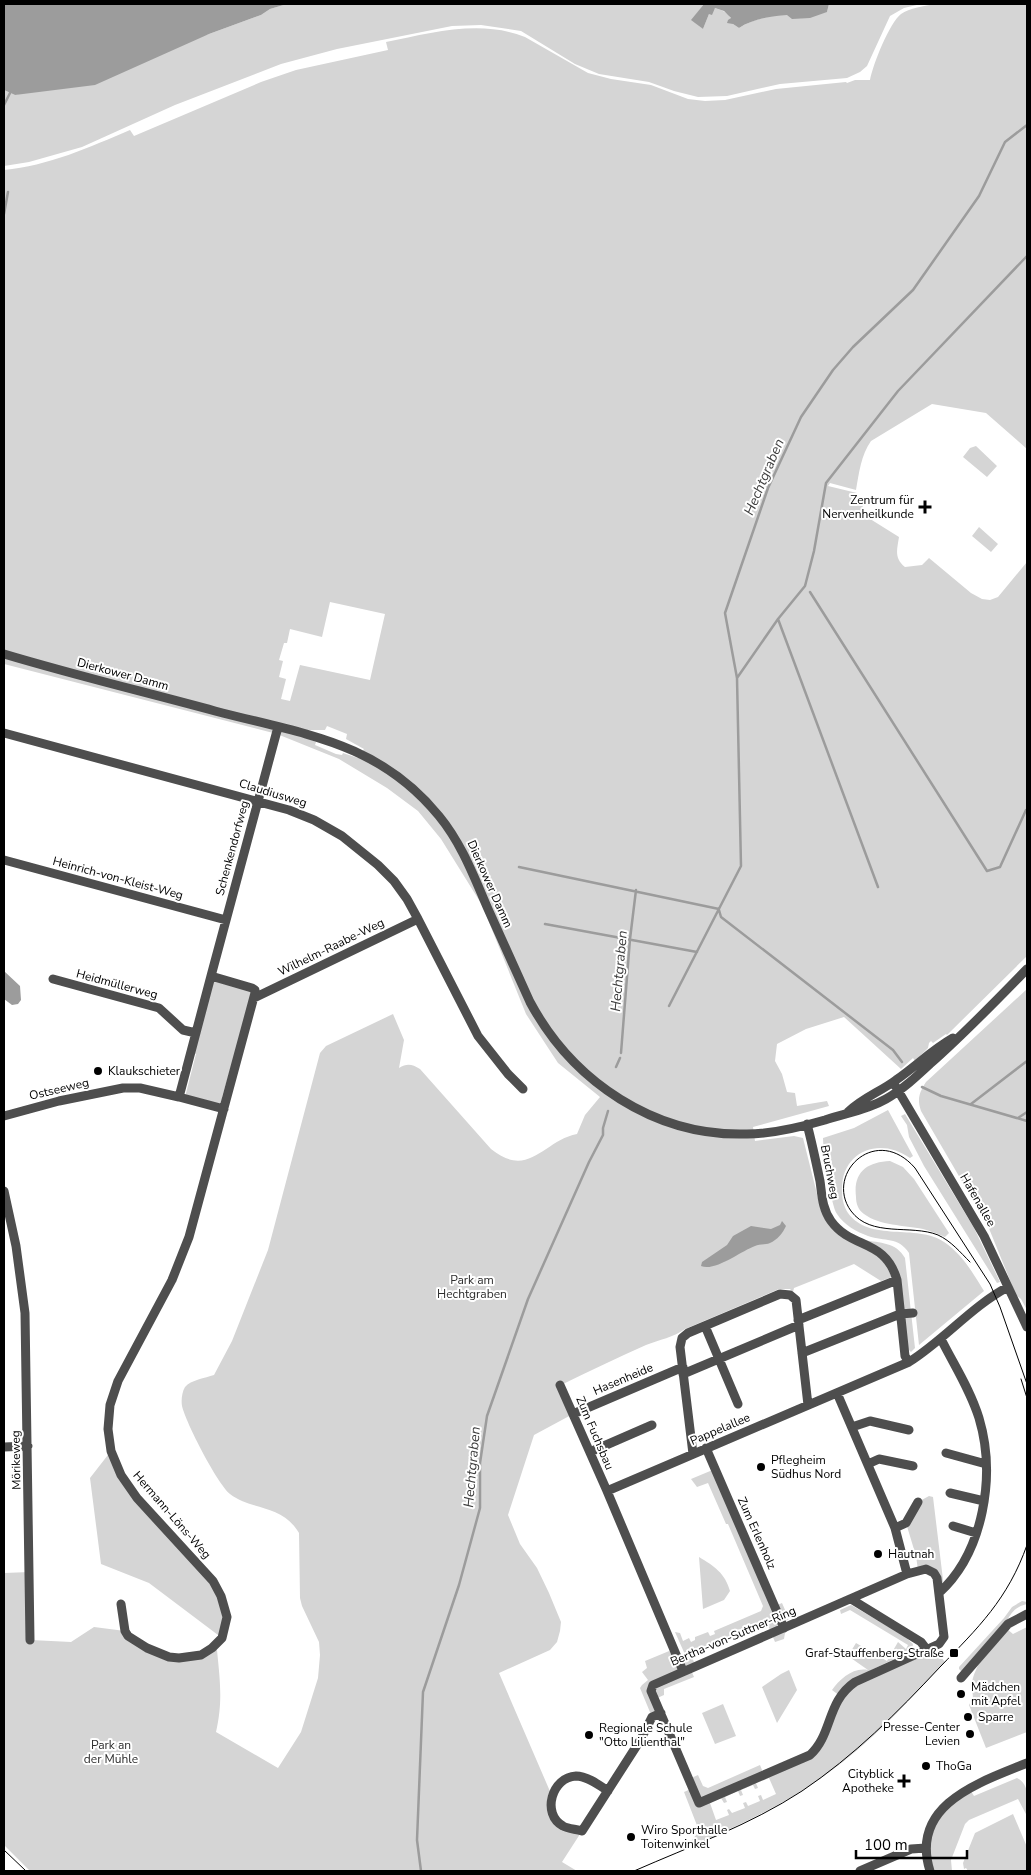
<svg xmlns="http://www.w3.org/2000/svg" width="1031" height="1875" font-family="'Nunito Sans',sans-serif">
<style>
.green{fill:#d5d5d5;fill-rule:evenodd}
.water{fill:#9c9c9c}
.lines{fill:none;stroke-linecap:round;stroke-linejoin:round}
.stream{stroke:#9c9c9c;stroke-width:2.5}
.minor{stroke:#4e4e4e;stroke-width:9}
.tram{stroke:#000;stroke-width:1}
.poi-dot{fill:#000;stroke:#fff;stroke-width:2}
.labels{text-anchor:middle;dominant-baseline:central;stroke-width:4;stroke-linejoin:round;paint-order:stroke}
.poi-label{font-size:12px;fill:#000;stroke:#fff;text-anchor:start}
.street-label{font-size:12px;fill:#000;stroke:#fff}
.park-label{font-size:12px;fill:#2c2c2c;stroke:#fff}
.water-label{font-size:14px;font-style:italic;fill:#3d3d3d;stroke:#fff}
</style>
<rect width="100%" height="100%" fill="#fff"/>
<!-- green -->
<path class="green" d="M 287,4 L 704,4 L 692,20 L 703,29 L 709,14 L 715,8 C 725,11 730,14 733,24 L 739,28 C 765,12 798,14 827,12 L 829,4 L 921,4 L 904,8 L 890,16 L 867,66 L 860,72 L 847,78 L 780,84 L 727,96 L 698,97 L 674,91 L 649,82 L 599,74 L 575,64 L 521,31 L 481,25 L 452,26 L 337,49 L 281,64 L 175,105 L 82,147 L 29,162 L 4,166 L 4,90 L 15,95 L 209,34 L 261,15 L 270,9 Z
M 935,4 L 1027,4 L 1027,449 L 986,413 L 932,404 L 871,441 C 861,455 859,473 856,490 L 830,483 L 828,486 L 857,493 L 867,517 L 899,537 C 897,550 894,558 905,567 L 922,565 L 929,558 L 971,593 L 982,599 L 990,600 L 998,597 L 1027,562 L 1027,956 L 947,1035 L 946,1034 L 933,1043 L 931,1041 L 929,1043 L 928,1048 L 915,1061 L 913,1058 L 901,1069 L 844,1017 L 806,1029 L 777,1044 L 775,1061 L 782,1074 L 787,1092 L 795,1093 L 797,1106 L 827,1101 L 829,1106 L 753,1127 L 755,1141 L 794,1136 L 803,1138 L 821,1210 L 863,1247 L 882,1259 L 892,1277 L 881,1281 L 854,1264 L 794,1288 L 793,1292 L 790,1289 L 779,1289 L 685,1329 C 674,1337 659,1340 646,1345 C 617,1358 589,1371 561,1385 L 573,1414 L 534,1435 L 508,1515 L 520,1544 L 537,1568 L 549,1593 L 561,1622 L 560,1631 L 557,1642 L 550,1650 L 499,1673 L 552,1796 L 557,1822 L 582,1831 L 562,1862 L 577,1871 L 30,1871 L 4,1845 L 4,1573 L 30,1572 L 31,1640 L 71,1642 L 94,1627 L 125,1631 L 169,1657 L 215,1648 L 217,1650 C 220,1681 223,1701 216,1732 L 278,1768 L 301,1732 L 318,1678 L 320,1655 L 319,1642 L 302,1606 L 300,1598 L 299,1533 C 282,1504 252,1511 230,1494 C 217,1483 186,1423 182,1406 C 181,1400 182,1392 185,1387 C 191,1380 205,1378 214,1375 L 232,1341 L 268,1250 L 320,1053 L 326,1046 L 393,1014 L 404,1040 L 399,1068 C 407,1063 412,1064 420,1069 L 491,1149 C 529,1180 544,1140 577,1134 L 585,1115 L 600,1097 L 558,1063 L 526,1014 L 482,905 L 441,839 L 418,811 L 387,788 L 339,759 L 277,734 L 4,664 L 4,170 C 48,166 90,147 130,130 L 134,136 L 261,82 L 296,70 L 388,50 L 386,42 C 431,33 480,19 525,37 L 588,73 L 611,79 L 651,85 L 688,99 L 705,101 L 725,100 L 776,89 L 846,82 L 847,83 L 855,80 L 870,80 C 873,64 890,22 901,14 C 909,8 925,6 935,4 ZM 330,602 L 385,614 L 370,680 L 300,665 L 290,701 L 281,699 L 286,679 L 279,677 L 283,661 L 279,660 L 284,643 L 287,643 L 290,629 L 322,637 ZM 327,726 L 347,734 L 346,739 L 364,749 L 358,758 L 343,753 L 342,755 L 336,754 L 315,745 L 316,742 L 306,738 L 309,730 L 325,730 Z
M 976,446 L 997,466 L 987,477 L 963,457 L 970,448 Z
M 979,527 L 998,544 L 991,552 L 972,536 Z
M 214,981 L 252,991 L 251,999 L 222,1097 L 224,1099 L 222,1103 L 216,1105 L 185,1097 L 196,1054 L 194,1053 L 212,983 Z
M 1027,989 L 1027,1310 L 1021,1299 L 1016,1295 L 988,1226 L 921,1111 C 917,1099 919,1093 926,1082 Z
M 888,1110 L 913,1156 L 910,1158 C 880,1136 840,1151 842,1192 C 842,1199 844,1207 848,1213 C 870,1243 916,1223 944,1242 C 962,1254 973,1273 984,1291 L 919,1345 L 909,1253 C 898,1236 885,1242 868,1236 C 857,1232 844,1225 837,1214 C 831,1206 823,1150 823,1138 L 854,1128 Z
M 905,1114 L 974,1228 L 1000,1282 L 997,1283 L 924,1166 L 909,1137 L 907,1125 L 901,1116 Z
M 890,1161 L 903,1167 L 914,1179 L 949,1233 L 945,1237 C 938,1234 931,1231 923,1229 C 904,1225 880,1226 864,1214 C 858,1210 856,1203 856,1197 C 853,1172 867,1162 890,1161 Z
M 864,1240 C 880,1243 896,1242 905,1258 L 915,1348 L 911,1352 L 908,1349 L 899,1277 Z
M 111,1451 L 121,1475 L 213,1581 L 227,1617 L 222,1638 L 149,1583 L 101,1564 L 90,1478 Z
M 715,1469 L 775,1606 L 782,1603 L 789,1619 L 785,1621 L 779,1618 L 785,1633 L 784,1639 L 775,1642 L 767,1623 L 707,1648 L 692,1657 L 695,1665 L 690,1668 L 694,1677 L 664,1689 L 664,1695 L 655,1699 L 661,1713 L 652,1717 L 640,1688 L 642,1685 L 648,1680 L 642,1672 L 647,1668 L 645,1661 L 674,1649 L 679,1662 L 687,1659 L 675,1632 L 680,1633 L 683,1641 L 689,1638 L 691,1642 L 695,1640 L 695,1637 L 708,1632 L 710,1636 L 715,1634 L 714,1631 L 761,1611 L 763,1606 L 728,1524 L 726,1524 L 708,1483 L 697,1487 L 691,1479 Z
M 929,1496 L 933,1497 L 944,1588 L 937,1578 L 918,1570 L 916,1556 L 906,1523 L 918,1502 Z
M 699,1557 C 714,1566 725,1573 730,1591 L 724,1600 L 703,1609 Z
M 1022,1601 L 1027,1602 L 1027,1604 C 1015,1607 1012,1612 1006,1622 L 962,1672 L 959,1669 L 959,1667 L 1004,1618 L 1012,1607 Z
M 851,1605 L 903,1635 L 913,1644 L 912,1650 L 907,1653 L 869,1671 L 911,1661 L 936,1651 L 945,1662 C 913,1696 881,1732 844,1761 C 799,1797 749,1821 697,1844 L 696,1842 L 690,1845 L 689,1843 L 698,1833 L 698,1828 L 684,1792 L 693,1788 L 689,1779 L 698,1775 L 703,1786 L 708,1788 L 760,1765 L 764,1775 L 810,1755 L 840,1696 L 832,1690 C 840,1679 853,1667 868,1670 L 848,1656 L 856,1643 L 887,1661 L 898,1642 L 906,1649 L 908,1645 L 850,1610 L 841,1614 L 840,1610 ZM 769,1778 L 776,1794 L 763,1800 L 761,1795 L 758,1796 L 760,1801 L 748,1806 L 746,1802 L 743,1803 L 745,1808 L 732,1813 L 729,1809 L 727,1810 L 729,1815 L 716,1820 L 710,1803 L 721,1798 L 724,1803 L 727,1802 L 725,1797 L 738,1791 L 740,1796 L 743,1795 L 741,1790 L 753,1785 L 755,1789 L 758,1788 L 756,1783 Z
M 1027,1627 L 1027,1732 L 986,1748 L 969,1705 L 973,1698 L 972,1685 L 974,1683 L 972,1682 C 977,1660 992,1646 1007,1629 L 1013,1634 Z
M 789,1670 L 797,1690 L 777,1723 L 762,1687 L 781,1674 Z
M 723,1704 L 736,1736 L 715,1744 L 702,1713 Z
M 1017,1778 C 1031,1785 1027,1802 1027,1816 L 1018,1799 L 969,1820 L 965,1824 L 951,1860 L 952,1871 L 930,1871 L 926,1856 L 937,1817 L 969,1788 L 974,1796 Z
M 1013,1814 L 1027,1847 L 1027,1871 L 968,1871 L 966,1868 L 964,1869 L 963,1863 L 975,1833 Z"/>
<!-- water -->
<path class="water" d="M 4,4 L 287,4 L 270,9 L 261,15 L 209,34 L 95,85 L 15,95 L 4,90 Z
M 704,4 L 829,4 L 827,12 L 810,18 L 792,19 L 787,15 C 771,16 753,19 739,28 L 733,24 L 727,23 L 728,20 L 731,18 L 724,11 L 715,8 L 712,15 L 709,14 L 703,29 L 691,20 Z
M 4,971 L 20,986 L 21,1000 L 18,1004 L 12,1005 L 4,999 Z
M 782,1221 L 786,1226 C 783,1233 777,1240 770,1243 C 765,1245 759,1244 755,1246 C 741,1251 715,1272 701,1266 L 702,1262 L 727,1245 L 733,1236 L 751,1226 L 771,1229 L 780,1225 Z"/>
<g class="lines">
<!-- stream -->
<path class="stream" d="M 4,105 L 10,93
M 4,214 L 8,192
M 810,592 L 987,871 L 1000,867 L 1026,810
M 778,619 L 878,887
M 737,678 L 778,619 L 805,586 L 814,551 L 826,483 L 898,391 L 1027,256
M 519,867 L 719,909
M 719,910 L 721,917 L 893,1050 L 902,1062
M 545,924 L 697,952
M 669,1006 L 741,866 L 737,678 L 725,613 L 768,488 L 801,417 L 833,370 L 853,347 L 913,290 L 979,196 L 1005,142 L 1027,125
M 621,1053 L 630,939 L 636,890
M 616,1067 L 620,1058
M 922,1087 L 941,1096 L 1027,1121
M 971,1104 L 1027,1061
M 1018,1118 L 1027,1112
M 421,1871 L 417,1840 L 423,1692 L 459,1585 L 480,1508 L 480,1463 L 487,1416 L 528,1299 L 589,1162 L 603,1135 L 603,1128 L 608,1111"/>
<!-- minor -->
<path class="minor" d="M 4,654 C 74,675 145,692 215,711 C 302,734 378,741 439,816 C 462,844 474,877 488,909 C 502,940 516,971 530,1002 C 573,1082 655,1137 747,1134 C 773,1134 801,1127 825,1120 C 846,1113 867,1110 886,1099 C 902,1090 916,1077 930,1064 C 964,1034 996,1001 1027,969
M 4,733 L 289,810 L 314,820 L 342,836 L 378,865 L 394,881 L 407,899 L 418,919 L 478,1036 L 508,1074 L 523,1089
M 4,860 L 226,920
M 211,976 L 278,727
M 53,979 L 159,1008 L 183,1030 L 196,1033
M 254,998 L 418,919
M 893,1082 L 984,1236 L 1027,1327
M 848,1112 C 862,1098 880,1092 896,1080 C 916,1066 932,1050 953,1038
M 4,1116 L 59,1101 L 123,1088 L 140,1088 L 179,1097
M 807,1124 C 812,1143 816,1162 820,1181 C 822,1195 822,1208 831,1221 C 852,1250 885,1238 897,1280 L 905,1356 L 909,1362
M 4,1191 L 16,1246 L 25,1313 L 30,1640
M 798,1320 L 897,1280
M 705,1326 L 738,1404
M 802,1353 L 900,1314 L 913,1313
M 683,1374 L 799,1325
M 560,1385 L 607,1491
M 837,1393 L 895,1528 L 907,1574
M 573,1414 L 683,1367
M 852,1427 L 870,1421 L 909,1430
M 4,1447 L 28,1446
M 706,1448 L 784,1628
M 590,1452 L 652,1425
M 946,1453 L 986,1464
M 693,1454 L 680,1347 L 682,1338 L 688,1333 L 780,1294 L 790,1295 L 796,1300 L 808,1405
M 868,1464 L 879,1459 L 913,1466
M 950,1493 L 984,1501
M 953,1526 L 976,1533
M 895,1528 L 906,1523 L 918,1502
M 926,1569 L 934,1573 L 937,1578 L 944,1637 L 939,1644 L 855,1682 C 826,1702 833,1734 810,1755 L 699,1803 L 651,1691 L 653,1685 L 907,1574 Z
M 939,1593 C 984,1552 996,1475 979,1418 C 970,1389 954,1365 941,1339
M 851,1599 L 921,1642 L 927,1650
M 121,1604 L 125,1631 L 128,1636 L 147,1648 L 169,1657 L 179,1658 L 201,1655 L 212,1648 L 222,1638 L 227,1617 L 221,1596 L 213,1581 L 137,1498 L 121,1475 L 111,1451 L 108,1429 L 110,1405 L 118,1381 L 172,1280 L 189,1237 L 255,993 L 255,990 L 252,988 L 211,976 L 179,1097 L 224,1109
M 683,1671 L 607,1491 L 909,1362 C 944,1340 972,1306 1008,1287
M 961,1678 L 1008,1624 L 1027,1614
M 608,1791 C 599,1785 587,1776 576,1776 C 552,1777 541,1814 563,1826 C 568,1829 576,1829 582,1831 L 641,1739 L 652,1717 L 661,1713
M 860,1871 L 911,1849 L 926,1848
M 930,1871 C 909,1804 981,1782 1027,1763"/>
<!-- tram -->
<path class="tram" d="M 970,1262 C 960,1252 951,1241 938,1235 C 911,1224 871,1238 851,1211 C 824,1174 876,1123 915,1168 L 990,1284 L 1000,1307 L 1027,1384
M 1021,1379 L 1027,1398
M 4,1850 L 26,1871
M 634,1871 C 691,1846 750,1825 802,1791 C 854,1756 897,1713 940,1667 C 978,1628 1008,1599 1027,1545"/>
</g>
<!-- markers -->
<g class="poi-dot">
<path d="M922.5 499.5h5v5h5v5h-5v5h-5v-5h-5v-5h5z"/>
<circle cx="98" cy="1071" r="5"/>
<circle cx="761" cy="1467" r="5"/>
<circle cx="878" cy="1554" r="5"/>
<rect x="949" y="1648" width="10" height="10" rx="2.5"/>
<circle cx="961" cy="1694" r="5"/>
<circle cx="968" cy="1717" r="5"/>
<circle cx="970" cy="1734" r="5"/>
<circle cx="589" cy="1735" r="5"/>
<circle cx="926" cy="1766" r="5"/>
<path d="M901.5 1773.5h5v5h5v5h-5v5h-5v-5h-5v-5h5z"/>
<circle cx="631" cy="1837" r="5"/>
</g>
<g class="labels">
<!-- poi labels -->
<g class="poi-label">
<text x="914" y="500" text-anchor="end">Zentrum für<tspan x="914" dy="14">Nervenheilkunde</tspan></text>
<text x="108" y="1071">Klaukschieter</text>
<text x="771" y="1460">Pflegheim<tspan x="771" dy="14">Südhus Nord</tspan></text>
<text x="888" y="1554">Hautnah</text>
<text x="944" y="1653" text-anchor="end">Graf-Stauffenberg-Straße</text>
<text x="971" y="1687">Mädchen<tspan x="971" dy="14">mit Apfel</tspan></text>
<text x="978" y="1717">Sparre</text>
<text x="960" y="1727" text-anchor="end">Presse-Center<tspan x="960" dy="14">Levien</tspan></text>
<text x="599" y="1728">Regionale Schule<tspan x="599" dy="14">"Otto Lilienthal"</tspan></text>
<text x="936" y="1766">ThoGa</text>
<text x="894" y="1774" text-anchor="end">Cityblick<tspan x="894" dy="14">Apotheke</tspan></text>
<text x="641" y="1830">Wiro Sporthalle<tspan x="641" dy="14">Toitenwinkel</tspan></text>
</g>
<!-- street labels -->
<g class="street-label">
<text transform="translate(123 674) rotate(15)">Dierkower Damm</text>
<text transform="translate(273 793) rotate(17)">Claudiusweg</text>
<text transform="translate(232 848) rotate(-75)">Schenkendorfweg</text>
<text transform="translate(118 878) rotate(15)">Heinrich-von-Kleist-Weg</text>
<text transform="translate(490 884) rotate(66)">Dierkower Damm</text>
<text transform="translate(331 947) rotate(-26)">Wilhelm-Raabe-Weg</text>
<text transform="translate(117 984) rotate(15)">Heidmüllerweg</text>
<text transform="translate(59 1089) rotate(-13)">Ostseeweg</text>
<text transform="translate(830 1172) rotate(79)">Bruchweg</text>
<text transform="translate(978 1200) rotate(60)">Hafenallee</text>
<text transform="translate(623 1379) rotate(-23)">Hasenheide</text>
<text transform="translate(720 1429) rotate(-23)">Pappelallee</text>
<text transform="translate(595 1433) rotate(67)">Zum Fuchsbau</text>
<text transform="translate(16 1460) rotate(-91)">Mörikeweg</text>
<text transform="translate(172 1515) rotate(49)">Hermann-Löns-Weg</text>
<text transform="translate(757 1533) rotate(66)">Zum Erlenholz</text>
<text transform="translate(733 1636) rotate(-23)">Bertha-von-Suttner-Ring</text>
</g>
<!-- park labels -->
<g class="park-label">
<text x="472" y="1280">Park am<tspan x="472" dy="14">Hechtgraben</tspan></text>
<text x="111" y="1745">Park an<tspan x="111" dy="14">der Mühle</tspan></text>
</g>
<!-- water labels -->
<g class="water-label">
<text transform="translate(764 477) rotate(-67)">Hechtgraben</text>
<text transform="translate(619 971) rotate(-85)">Hechtgraben</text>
<text transform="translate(472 1467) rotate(-85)">Hechtgraben</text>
</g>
</g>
<!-- border -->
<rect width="1031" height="1875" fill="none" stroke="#000000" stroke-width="10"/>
<!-- scale -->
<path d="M856 1850v8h111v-8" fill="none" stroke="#000000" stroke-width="2.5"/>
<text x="864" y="1850" font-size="15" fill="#000000" stroke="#ffffff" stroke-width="4" paint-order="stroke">100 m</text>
</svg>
